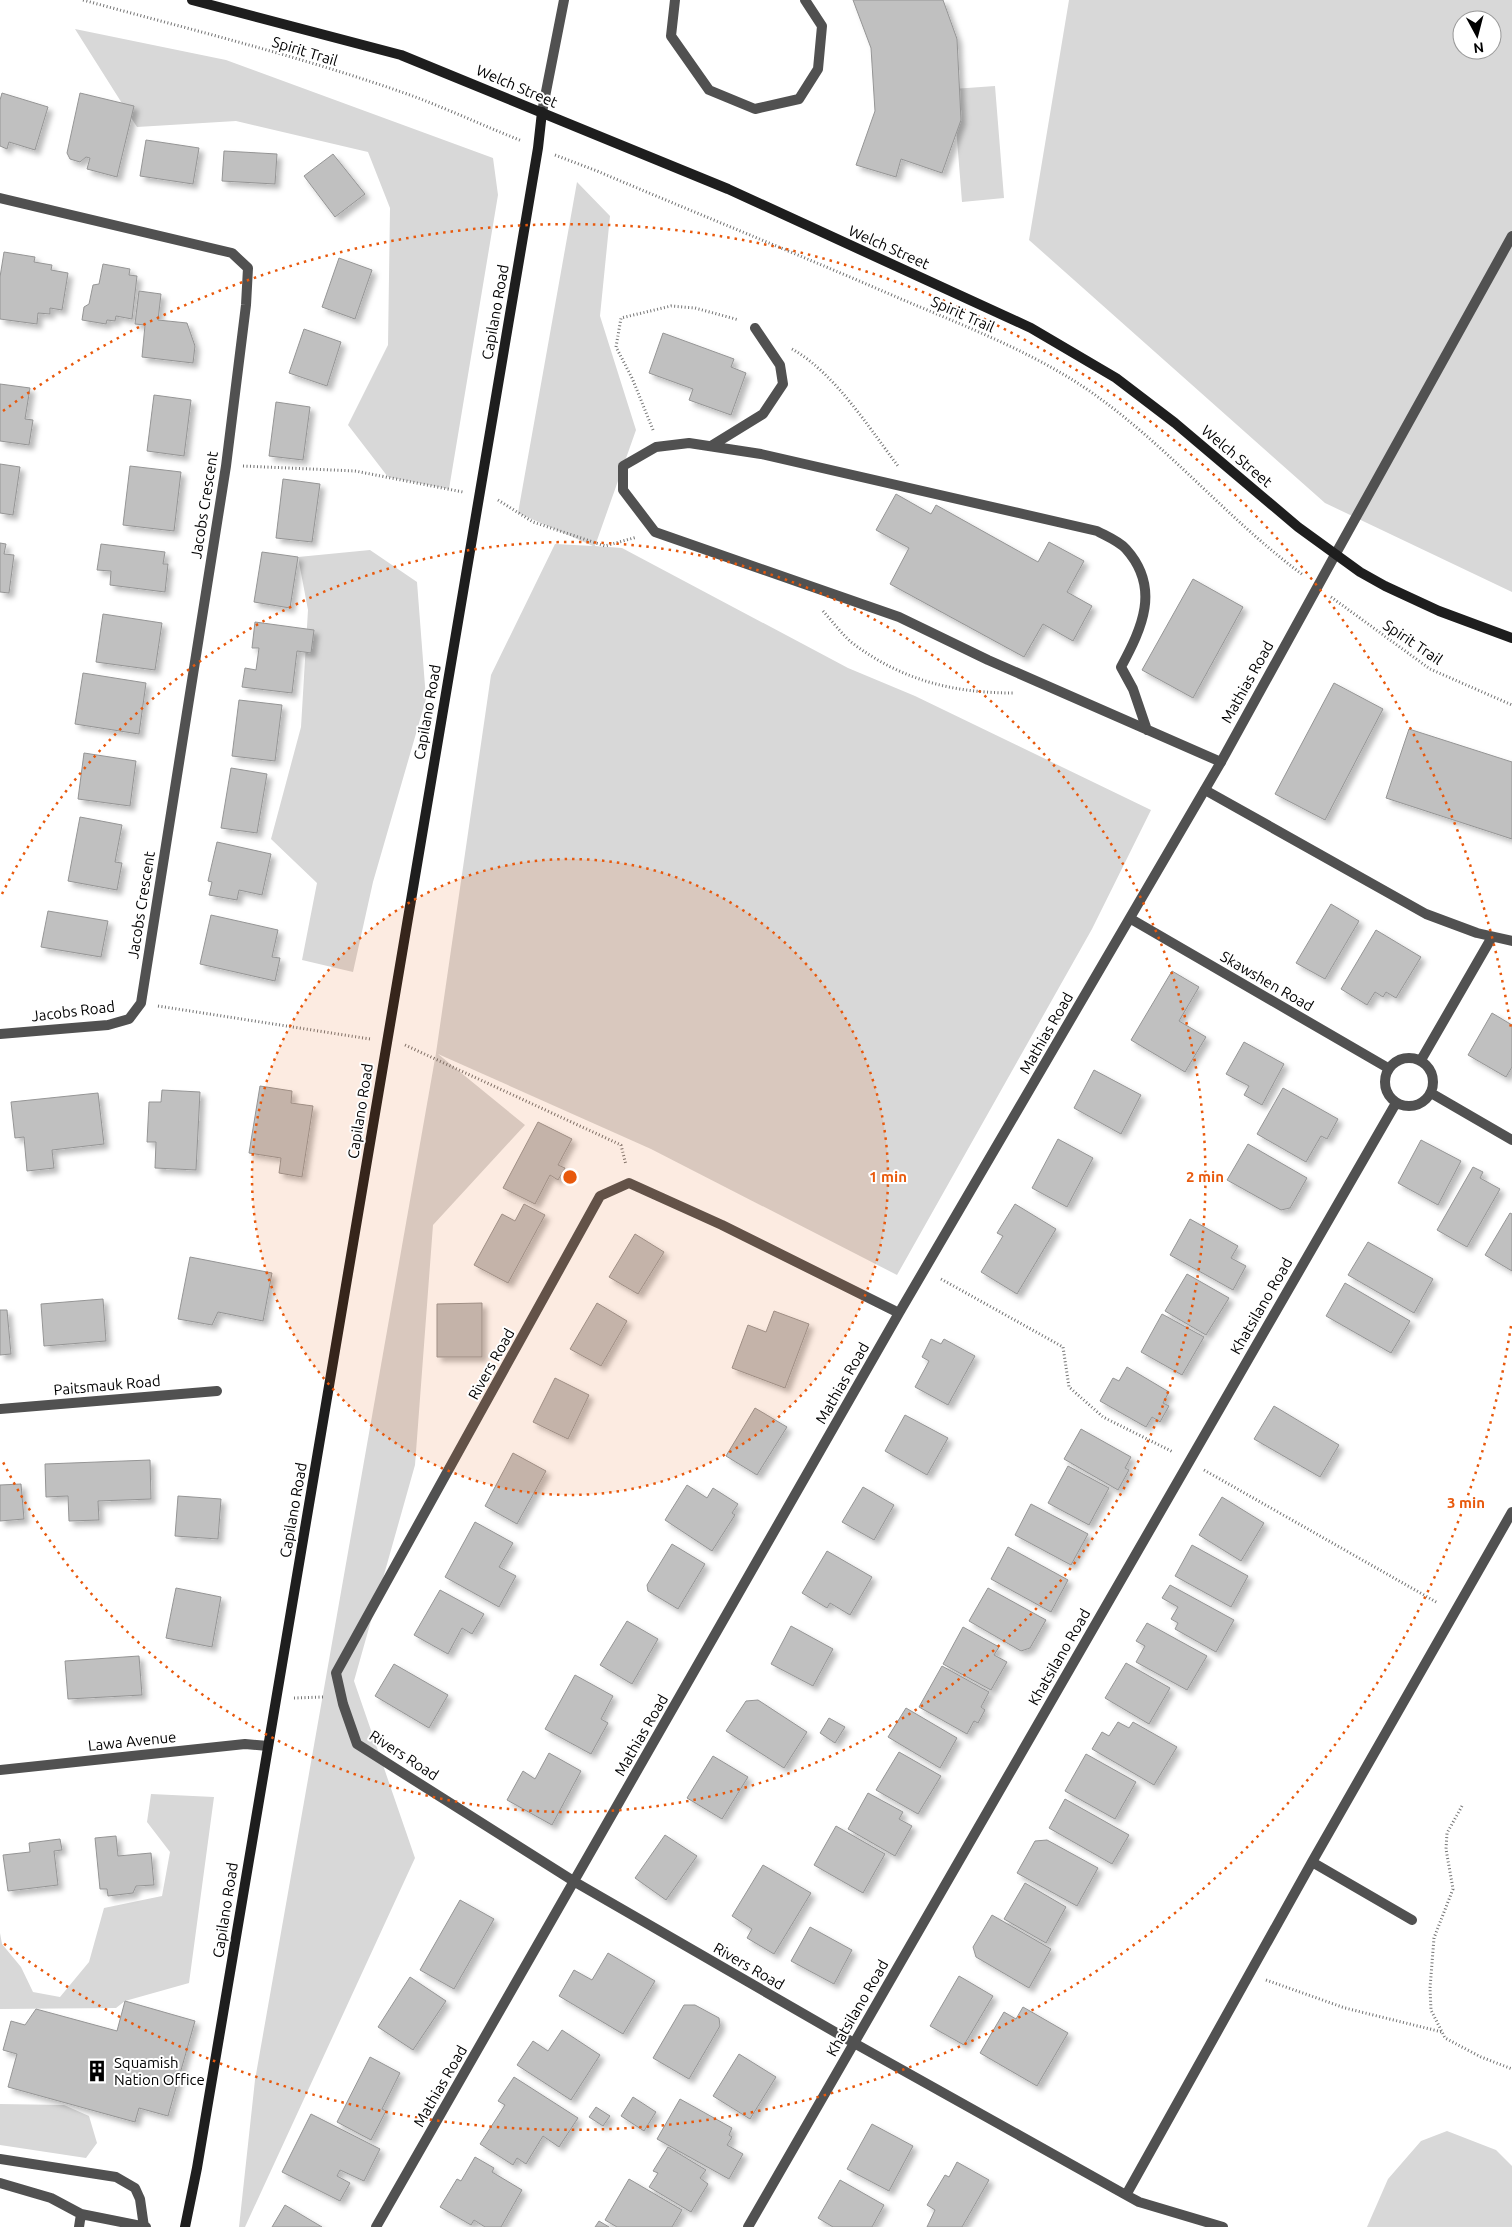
<svg xmlns="http://www.w3.org/2000/svg" width="1512" height="2227" font-family="Ubuntu,sans-serif">
<style>
.green{fill:#d8d8d8;fill-rule:evenodd}
.building{fill:#c0c0c0;stroke:#959595;filter:url(#shadow)}
.lines{fill:none;stroke-linecap:round;stroke-linejoin:round}
.path{stroke:#737373;stroke-width:3;stroke-dasharray:1 2.5;stroke-linecap:butt}
.lane{stroke:#515151;stroke-width:10}
.street{stroke:#515151;stroke-width:10}
.secondary{stroke:#1e1e1e;stroke-width:10}
.ring{fill:none;stroke:#e8590c;stroke-width:2.5;stroke-dasharray:2.5 5}
.labels{text-anchor:middle;dominant-baseline:central;stroke-width:4;stroke-linejoin:round;paint-order:stroke}
.street-label{font-size:15px;fill:#000;stroke:#fff}
.poi-label{font-size:15px;fill:#000;stroke:#fff;text-anchor:start}
.centre{fill:#e8590c;stroke:#fff;stroke-width:2.5}
.ring-label{font-size:15px;text-anchor:middle;font-weight:bold;fill:#e8590c;stroke:#fff;stroke-width:4;stroke-linejoin:round;paint-order:stroke}
</style>
<defs>
<filter id="shadow"><feDropShadow dx="4.5" dy="4.5" stdDeviation="2.5" flood-color="#0004"/></filter>
</defs>
<rect width="100%" height="100%" fill="#fff"/>
<!-- green -->
<path class="green" d="M 1069,0 L 1512,0 L 1512,592 L 1325,503 L 1029,240 ZM 1462,20 L 1492,20 L 1492,50 L 1462,50 Z
M 75,29 L 226,60 L 493,158 L 498,195 L 449,489 L 388,477 L 348,425 L 388,345 L 390,208 L 368,152 L 236,121 L 137,127 Z
M 995,86 L 1004,198 L 962,202 L 953,89 Z
M 577,182 L 610,216 L 600,316 L 636,430 L 595,546 L 622,548 L 848,668 L 915,696 L 1151,810 L 1092,929 L 897,1275 L 651,1149 L 438,1054 L 525,1125 L 433,1225 L 415,1465 L 354,1681 L 415,1858 L 245,2227 L 239,2227 L 255,2080 L 436,1053 L 491,675 L 555,544 L 593,546 L 518,513 Z
M 370,550 L 417,582 L 426,699 L 373,882 L 353,972 L 302,960 L 317,883 L 271,839 L 301,727 L 308,610 L 298,557 Z
M 151,1794 L 214,1797 L 189,1983 L 125,2001 L 116,2008 L 0,2009 L 0,1933 L 2,1944 L 21,1967 L 33,1992 L 60,1997 L 89,1962 L 104,1908 L 162,1896 L 170,1852 L 147,1822 Z
M 0,2104 L 64,2105 L 89,2116 L 97,2143 L 86,2158 L 0,2145 Z
M 1447,2131 L 1496,2150 L 1512,2166 L 1512,2227 L 1367,2227 L 1388,2179 L 1421,2141 Z"/>
<!-- building -->
<path class="building" d="M 853,0 L 943,0 L 957,39 L 961,120 L 942,173 L 901,159 L 896,177 L 856,165 L 875,111 L 871,48 Z
M 2,93 L 48,107 L 35,150 L 9,142 L 7,149 L 0,146 L 0,100 Z
M 80,93 L 134,106 L 117,177 L 87,169 L 90,158 L 86,157 L 80,162 L 70,159 L 67,153 Z
M 146,140 L 199,148 L 193,184 L 140,176 Z
M 224,151 L 277,154 L 275,184 L 222,181 Z
M 333,154 L 365,194 L 335,217 L 304,176 Z
M 4,252 L 35,257 L 34,262 L 52,265 L 51,270 L 68,273 L 62,310 L 50,308 L 50,314 L 38,313 L 37,324 L 0,319 L 0,277 Z
M 339,258 L 372,270 L 355,319 L 322,307 Z
M 103,264 L 130,269 L 129,275 L 137,276 L 132,319 L 116,316 L 115,321 L 107,320 L 106,324 L 82,320 L 84,307 L 89,304 L 93,285 L 99,284 Z
M 139,291 L 161,294 L 158,320 L 187,323 L 195,346 L 193,363 L 142,357 L 145,325 L 135,324 Z
M 304,329 L 341,342 L 327,386 L 289,373 Z
M 663,333 L 734,359 L 731,367 L 746,373 L 731,415 L 689,400 L 693,389 L 649,373 Z
M 0,384 L 30,388 L 25,419 L 33,420 L 29,445 L 0,441 Z
M 154,395 L 191,400 L 184,456 L 147,451 Z
M 276,402 L 310,407 L 303,460 L 269,456 Z
M 0,464 L 20,467 L 13,515 L 0,513 Z
M 130,466 L 181,472 L 174,531 L 123,525 Z
M 283,479 L 320,484 L 312,542 L 276,538 Z
M 896,494 L 931,514 L 936,505 L 1038,562 L 1049,542 L 1084,561 L 1067,592 L 1092,606 L 1073,641 L 1043,624 L 1024,657 L 890,584 L 909,548 L 876,530 Z
M 0,543 L 6,544 L 4,554 L 14,555 L 9,593 L 0,592 Z
M 101,544 L 165,552 L 163,564 L 168,564 L 165,592 L 110,585 L 111,571 L 97,570 Z
M 262,552 L 298,557 L 290,608 L 254,602 Z
M 1193,579 L 1243,607 L 1193,698 L 1142,670 Z
M 103,614 L 162,623 L 155,670 L 96,662 Z
M 255,622 L 314,630 L 311,653 L 297,651 L 292,693 L 242,687 L 245,668 L 256,670 L 259,648 L 252,648 Z
M 83,673 L 146,683 L 139,734 L 75,724 Z
M 1334,683 L 1383,709 L 1325,820 L 1275,794 Z
M 239,700 L 282,705 L 275,761 L 232,756 Z
M 1409,729 L 1512,762 L 1512,839 L 1386,798 Z
M 84,753 L 136,761 L 130,806 L 78,799 Z
M 231,768 L 267,774 L 257,833 L 221,828 Z
M 80,817 L 122,825 L 115,862 L 122,863 L 117,890 L 68,881 Z
M 217,842 L 271,854 L 262,895 L 239,890 L 237,900 L 209,895 L 212,882 L 208,881 Z
M 1331,904 L 1359,921 L 1325,979 L 1296,963 Z
M 48,911 L 108,921 L 101,957 L 41,947 Z
M 211,915 L 278,930 L 272,957 L 280,958 L 275,981 L 200,964 Z
M 1376,930 L 1421,957 L 1396,998 L 1386,992 L 1383,997 L 1375,992 L 1367,1005 L 1341,989 Z
M 1172,971 L 1199,987 L 1179,1021 L 1206,1037 L 1185,1072 L 1131,1040 Z
M 1492,1013 L 1512,1025 L 1512,1067 L 1506,1077 L 1468,1055 Z
M 1244,1042 L 1284,1064 L 1262,1105 L 1244,1095 L 1249,1086 L 1226,1074 Z
M 1094,1070 L 1141,1095 L 1121,1134 L 1074,1108 Z
M 260,1086 L 292,1091 L 291,1103 L 313,1106 L 302,1177 L 279,1173 L 281,1158 L 249,1153 Z
M 1283,1088 L 1338,1119 L 1327,1139 L 1321,1136 L 1306,1162 L 1257,1134 Z
M 162,1090 L 200,1092 L 196,1170 L 155,1168 L 156,1142 L 147,1142 L 149,1102 L 161,1102 Z
M 98,1093 L 104,1144 L 52,1150 L 54,1168 L 27,1171 L 24,1137 L 15,1138 L 11,1102 Z
M 538,1122 L 572,1139 L 558,1165 L 565,1168 L 558,1180 L 550,1175 L 535,1204 L 503,1188 Z
M 1058,1139 L 1093,1158 L 1067,1207 L 1032,1188 Z
M 1421,1140 L 1461,1161 L 1438,1205 L 1398,1183 Z
M 1248,1144 L 1307,1178 L 1290,1208 L 1281,1210 L 1227,1180 Z
M 1473,1167 L 1483,1172 L 1480,1178 L 1500,1189 L 1467,1247 L 1437,1230 Z
M 524,1204 L 545,1215 L 508,1283 L 474,1265 L 502,1214 L 515,1221 Z
M 1015,1204 L 1056,1229 L 1017,1294 L 981,1272 L 1003,1236 L 997,1233 Z
M 1510,1213 L 1512,1214 L 1512,1271 L 1485,1255 Z
M 1190,1219 L 1238,1246 L 1231,1258 L 1246,1266 L 1233,1290 L 1170,1255 Z
M 635,1234 L 664,1252 L 638,1294 L 609,1277 Z
M 1368,1242 L 1433,1279 L 1414,1313 L 1348,1275 Z
M 190,1257 L 272,1273 L 263,1321 L 218,1312 L 212,1325 L 178,1319 Z
M 1187,1274 L 1229,1298 L 1206,1335 L 1165,1311 Z
M 1345,1283 L 1410,1321 L 1391,1353 L 1326,1316 Z
M 103,1299 L 106,1341 L 44,1346 L 41,1304 Z
M 482,1303 L 482,1357 L 437,1357 L 437,1304 Z
M 597,1303 L 627,1321 L 601,1366 L 570,1349 Z
M 0,1310 L 7,1310 L 11,1354 L 0,1355 Z
M 774,1311 L 809,1324 L 785,1388 L 732,1368 L 748,1325 L 766,1332 Z
M 1162,1314 L 1204,1337 L 1182,1375 L 1141,1352 Z
M 931,1339 L 941,1344 L 944,1339 L 975,1356 L 948,1405 L 915,1387 L 929,1361 L 922,1357 Z
M 1127,1367 L 1169,1392 L 1163,1403 L 1169,1406 L 1160,1422 L 1152,1417 L 1146,1427 L 1100,1401 L 1113,1378 L 1119,1381 Z
M 555,1378 L 589,1395 L 568,1439 L 533,1422 Z
M 1274,1406 L 1339,1445 L 1320,1477 L 1254,1439 Z
M 755,1408 L 787,1427 L 757,1475 L 726,1456 Z
M 905,1415 L 948,1438 L 927,1475 L 885,1451 Z
M 1081,1429 L 1131,1457 L 1125,1468 L 1129,1470 L 1118,1490 L 1064,1459 Z
M 513,1453 L 546,1471 L 517,1524 L 485,1506 Z
M 150,1460 L 151,1499 L 98,1501 L 99,1520 L 69,1521 L 68,1496 L 46,1497 L 45,1464 Z
M 1068,1466 L 1109,1488 L 1089,1525 L 1048,1503 Z
M 21,1484 L 24,1519 L 0,1521 L 0,1485 Z
M 687,1485 L 707,1498 L 713,1488 L 738,1504 L 732,1513 L 735,1515 L 712,1551 L 665,1520 Z
M 863,1487 L 894,1505 L 874,1540 L 842,1522 Z
M 178,1496 L 221,1499 L 218,1539 L 175,1536 Z
M 1222,1497 L 1264,1523 L 1241,1561 L 1199,1535 Z
M 1031,1504 L 1088,1534 L 1071,1565 L 1015,1535 Z
M 475,1522 L 513,1543 L 499,1567 L 516,1576 L 499,1607 L 445,1577 Z
M 672,1544 L 705,1564 L 678,1609 L 648,1591 L 647,1585 Z
M 1192,1545 L 1248,1576 L 1231,1607 L 1175,1576 Z
M 1008,1547 L 1068,1580 L 1051,1612 L 991,1579 Z
M 827,1551 L 872,1577 L 850,1615 L 830,1603 L 827,1608 L 802,1593 Z
M 1170,1585 L 1234,1620 L 1216,1652 L 1175,1629 L 1178,1623 L 1171,1619 L 1178,1607 L 1162,1598 Z
M 176,1588 L 221,1597 L 212,1647 L 166,1638 Z
M 988,1588 L 1046,1620 L 1030,1648 L 1021,1651 L 969,1621 Z
M 440,1590 L 484,1614 L 472,1634 L 462,1628 L 448,1654 L 414,1635 Z
M 627,1621 L 658,1639 L 632,1684 L 600,1665 Z
M 1147,1623 L 1207,1656 L 1187,1690 L 1136,1662 L 1145,1646 L 1136,1641 Z
M 791,1626 L 833,1649 L 813,1686 L 771,1664 Z
M 963,1627 L 999,1647 L 994,1655 L 1007,1662 L 991,1690 L 943,1664 Z
M 139,1656 L 142,1695 L 68,1699 L 65,1661 Z
M 1126,1663 L 1170,1688 L 1149,1724 L 1105,1698 Z
M 394,1664 L 448,1695 L 429,1728 L 375,1696 Z
M 942,1666 L 989,1692 L 981,1707 L 985,1710 L 978,1723 L 974,1721 L 967,1734 L 919,1707 Z
M 575,1675 L 613,1696 L 601,1719 L 608,1723 L 591,1754 L 545,1729 Z
M 758,1700 L 807,1732 L 784,1768 L 726,1731 L 746,1701 Z
M 906,1708 L 957,1738 L 940,1768 L 888,1737 Z
M 829,1718 L 845,1727 L 835,1743 L 820,1733 Z
M 1118,1722 L 1129,1728 L 1133,1722 L 1177,1747 L 1154,1785 L 1092,1749 L 1102,1732 L 1109,1736 Z
M 899,1752 L 941,1776 L 918,1814 L 876,1790 Z
M 549,1753 L 581,1771 L 552,1825 L 507,1800 L 523,1771 L 535,1779 Z
M 1086,1754 L 1136,1782 L 1115,1819 L 1065,1791 Z
M 713,1756 L 748,1777 L 722,1819 L 687,1798 Z
M 868,1793 L 903,1812 L 899,1819 L 912,1826 L 895,1856 L 848,1829 Z
M 1065,1799 L 1129,1835 L 1112,1864 L 1049,1828 Z
M 836,1826 L 885,1854 L 863,1893 L 814,1865 Z
M 665,1835 L 697,1856 L 666,1900 L 635,1878 Z
M 116,1836 L 118,1856 L 151,1853 L 154,1885 L 136,1886 L 133,1893 L 108,1896 L 107,1889 L 100,1889 L 95,1838 Z
M 60,1839 L 62,1850 L 54,1851 L 58,1885 L 8,1891 L 3,1855 L 30,1852 L 29,1843 Z
M 1047,1840 L 1098,1868 L 1077,1906 L 1017,1873 L 1035,1841 Z
M 763,1865 L 811,1893 L 774,1954 L 747,1938 L 752,1929 L 732,1916 Z
M 1025,1883 L 1066,1907 L 1046,1943 L 1004,1919 Z
M 460,1900 L 494,1919 L 454,1989 L 420,1970 Z
M 992,1915 L 1051,1949 L 1029,1988 L 976,1957 L 973,1947 Z
M 810,1927 L 852,1950 L 834,1984 L 791,1961 Z
M 608,1953 L 655,1981 L 623,2034 L 559,1996 L 574,1970 L 592,1980 Z
M 959,1976 L 993,1996 L 964,2045 L 930,2026 Z
M 410,1977 L 446,2001 L 413,2050 L 378,2027 Z
M 125,2001 L 195,2021 L 168,2116 L 139,2108 L 135,2122 L 8,2087 L 17,2054 L 3,2050 L 11,2021 L 25,2025 L 36,2009 L 117,2031 Z
M 684,2005 L 695,2005 L 719,2018 L 720,2026 L 689,2079 L 653,2058 Z
M 1023,2007 L 1068,2033 L 1037,2086 L 980,2053 L 1004,2012 L 1016,2019 Z
M 562,2030 L 600,2055 L 571,2100 L 517,2065 L 533,2041 L 548,2051 Z
M 739,2054 L 776,2077 L 750,2119 L 713,2096 Z
M 370,2057 L 400,2073 L 382,2109 L 386,2111 L 371,2140 L 337,2122 Z
M 514,2077 L 578,2118 L 559,2147 L 543,2136 L 526,2164 L 517,2158 L 513,2165 L 480,2144 L 505,2105 L 498,2101 Z
M 633,2097 L 656,2112 L 644,2131 L 621,2116 Z
M 680,2099 L 732,2128 L 729,2135 L 732,2137 L 727,2145 L 743,2154 L 729,2179 L 657,2139 Z
M 596,2107 L 610,2116 L 603,2126 L 589,2117 Z
M 311,2114 L 380,2149 L 364,2181 L 340,2170 L 337,2176 L 350,2183 L 340,2201 L 282,2172 Z
M 872,2124 L 913,2146 L 889,2191 L 847,2169 Z
M 668,2147 L 706,2170 L 700,2178 L 708,2184 L 691,2212 L 649,2187 L 658,2173 L 653,2171 Z
M 475,2157 L 494,2168 L 492,2172 L 522,2190 L 501,2227 L 485,2227 L 474,2220 L 471,2225 L 440,2207 L 457,2179 L 461,2181 Z
M 957,2162 L 989,2180 L 962,2227 L 927,2227 L 935,2210 L 927,2205 L 945,2175 L 949,2177 Z
M 629,2179 L 682,2210 L 672,2227 L 617,2227 L 605,2220 Z
M 840,2180 L 884,2205 L 872,2227 L 833,2227 L 818,2218 Z
M 285,2205 L 322,2227 L 272,2227 Z
M 599,2221 L 609,2227 L 595,2227 Z"/>
<g class="lines">
<!-- path -->
<path class="path" d="M 83,0 C 192,30 303,57 410,95 C 448,109 484,126 522,141
M 555,155 L 597,171 C 698,214 800,255 901,299 C 960,324 1022,348 1076,382 C 1160,436 1223,516 1303,575
M 792,349 C 835,373 869,428 898,466
M 653,430 L 632,378 L 616,347 L 621,318 L 671,306 L 695,308 L 739,320
M 243,466 L 355,471 L 463,492
M 498,500 L 533,522 L 605,546 L 637,537
M 1331,597 L 1430,669 L 1512,705
M 823,611 C 832,621 841,633 851,642 C 901,680 952,693 1014,693
M 158,1006 L 370,1039
M 405,1045 L 621,1145 L 626,1165
M 941,1279 L 1063,1347 L 1069,1387 L 1103,1417 L 1173,1452
M 1204,1470 L 1438,1603
M 294,1698 L 323,1697
M 1462,1806 L 1447,1833 L 1446,1849 L 1453,1889 L 1434,1938 L 1430,1988 L 1431,2010 L 1445,2038 L 1481,2057 L 1512,2069
M 1266,1980 L 1345,2008 L 1442,2032"/>
<!-- lane -->
<path class="lane" d="M 675,0 L 671,36 L 709,90 L 755,109 L 799,99 L 818,69 L 822,26 L 805,0
M 711,446 L 763,414 L 783,384 L 780,365 L 755,328
M 1335,555 L 1512,236
M 1147,730 L 1133,689 L 1121,667 C 1142,628 1161,588 1126,549 C 1119,541 1106,536 1097,531 L 761,454 L 689,443 L 656,447 L 623,466 L 623,490 L 655,532 L 899,617 L 988,660 L 1221,762
M 1205,790 L 1426,914 L 1477,933 L 1512,941
M 0,2159 L 116,2177 L 135,2188 L 140,2199 L 144,2227
M 0,2183 L 51,2198 L 81,2214
M 79,2227 L 81,2214 L 146,2227"/>
<!-- street -->
<path class="street" d="M 542,112 L 564,0
M 0,198 L 232,253 L 248,268 L 246,305 L 226,466 L 141,1003 L 129,1019 L 108,1025 L 0,1034
M 1131,919 L 1388,1068
M1385 1082a24 24 0 1 1 48 0a24 24 0 1 1-48 0Z
M 1421,1060 L 1492,937
M 1431,1093 L 1512,1140
M 899,1313 L 722,1225 L 629,1183 L 600,1196 L 336,1673 L 343,1704 L 357,1744 L 575,1882 L 854,2043 L 1126,2195 L 1139,2202 L 1223,2227
M 0,1409 L 217,1391
M 0,1770 L 245,1744 L 268,1746
M 1312,1862 L 1412,1920
M 1126,2195 L 1312,1862 L 1512,1512
M 376,2227 L 899,1313 L 1221,762 L 1335,555
M 748,2227 L 1396,1103"/>
<!-- secondary -->
<path class="secondary" d="M 192,0 L 401,55 L 728,189 L 1031,328 L 1116,378 L 1175,423 L 1298,527 L 1360,572 L 1385,586 L 1439,611 L 1512,638
M 185,2227 L 197,2168 L 538,148 L 542,112"/>
</g>
<!-- distance rings -->
<circle cx="570" cy="1177" r="318" fill="#e8590c" fill-opacity=".12"/>
<g class="ring">
<circle cx="570" cy="1177" r="318"/>
<path d="M2 894A635 635 0 1 1 2 1460"/>
<path d="M1511 1326A953 953 0 0 1 3 1943M3 411A953 953 0 0 1 1511 1028"/>
</g>
<!-- icons -->
<defs>
<g id="building-bare" transform="scale(1.725)"><path d="M-4-6H4V6H1V3H-1V6H-4ZM-2.5-4.3h1.7v1.8h-1.7ZM.8-4.3h1.7v1.8H.8ZM-2.5-1h1.7V.8h-1.7ZM.8-1h1.7V.8H.8Z" fill="#000" stroke="#fff" stroke-width="2.5" paint-order="stroke"/></g>
</defs>
<g fill-rule="evenodd">
<use href="#building-bare" x="97" y="2071"/>
</g>
<g class="labels">
<!-- street labels -->
<g class="street-label">
<text transform="translate(305 51) rotate(17)">Spirit Trail</text>
<text transform="translate(517 86) rotate(23)">Welch Street</text>
<text transform="translate(889 247) rotate(24)">Welch Street</text>
<text transform="translate(495 312) rotate(-80)">Capilano Road</text>
<text transform="translate(963 314) rotate(24)">Spirit Trail</text>
<text transform="translate(1237 456) rotate(40)">Welch Street</text>
<text transform="translate(204 505) rotate(-81)">Jacobs Crescent</text>
<text transform="translate(1413 642) rotate(34)">Spirit Trail</text>
<text transform="translate(1247 682) rotate(-61)">Mathias Road</text>
<text transform="translate(427 712) rotate(-80)">Capilano Road</text>
<text transform="translate(141 905) rotate(-81)">Jacobs Crescent</text>
<text transform="translate(1267 981) rotate(30)">Skawshen Road</text>
<text transform="translate(73 1011) rotate(-7)">Jacobs Road</text>
<text transform="translate(1046 1033) rotate(-60)">Mathias Road</text>
<text transform="translate(360 1111) rotate(-81)">Capilano Road</text>
<text transform="translate(1261 1306) rotate(-60)">Khatsilano Road</text>
<text transform="translate(491 1364) rotate(-61)">Rivers Road</text>
<text transform="translate(842 1383) rotate(-60)">Mathias Road</text>
<text transform="translate(107 1385) rotate(-5)">Paitsmauk Road</text>
<text transform="translate(293 1510) rotate(-80)">Capilano Road</text>
<text transform="translate(1059 1657) rotate(-60)">Khatsilano Road</text>
<text transform="translate(641 1735) rotate(-60)">Mathias Road</text>
<text transform="translate(132 1741) rotate(-6)">Lawa Avenue</text>
<text transform="translate(404 1755) rotate(33)">Rivers Road</text>
<text transform="translate(225 1910) rotate(-81)">Capilano Road</text>
<text transform="translate(749 1966) rotate(30)">Rivers Road</text>
<text transform="translate(857 2008) rotate(-60)">Khatsilano Road</text>
<text transform="translate(440 2086) rotate(-60)">Mathias Road</text>
</g>
<!-- poi labels -->
<g class="poi-label">
<text x="114" y="2062">Squamish<tspan x="114" dy="17">Nation Office</tspan></text>
</g>
</g>
<circle cx="570" cy="1177" r="8" class="centre"/>
<g class="ring-label">
<text x="888" y="1182">1 min</text>
<text x="1205" y="1182">2 min</text>
<text x="1466" y="1508">3 min</text>
</g>
<!-- north arrow -->
<g transform="translate(1477 35) rotate(173)"><circle r="24" fill="#ffffff" stroke="#999999"/>
<path d="M0-4L9 19L0 12L-9 19Z" fill="#000000"/>
<text y="-8" font-size="14" font-weight="bold" text-anchor="middle" fill="#000000">N</text>
</g>
</svg>
